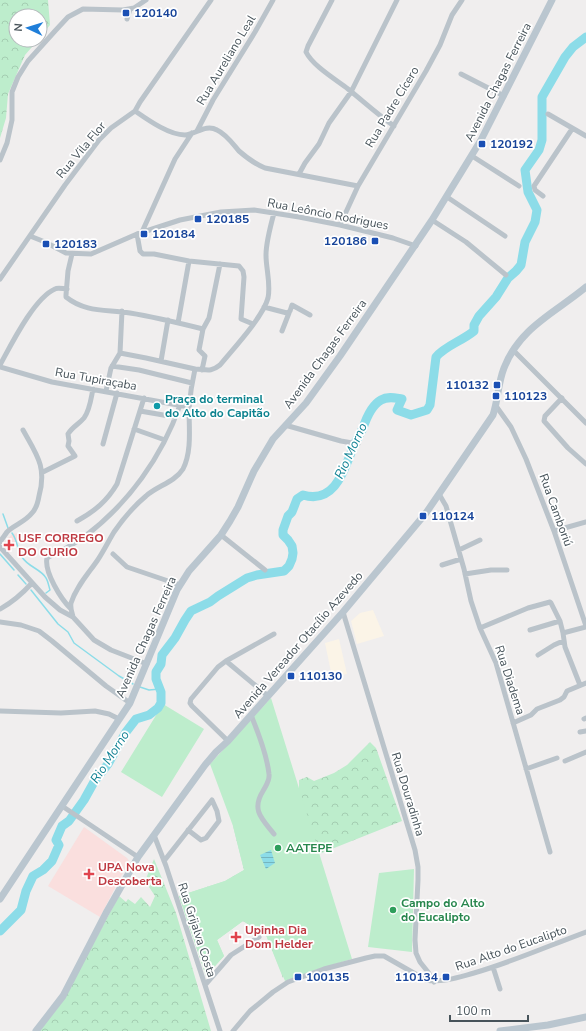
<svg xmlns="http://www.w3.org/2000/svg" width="586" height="1031" font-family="'Nunito Sans',sans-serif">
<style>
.commercial{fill:#fbf4e7}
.medical{fill:#fadfde}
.forest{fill:url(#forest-crowns)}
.garden{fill:#bdedcc}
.water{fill:url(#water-rules)}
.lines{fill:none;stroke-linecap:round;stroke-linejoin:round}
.stream{stroke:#8cdce8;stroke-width:1.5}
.river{stroke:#8cdce8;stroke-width:9}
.street{stroke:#bac3ca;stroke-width:5}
.secondary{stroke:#bac6cf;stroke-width:7}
.transit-dot{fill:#1a4fb4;stroke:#fff;stroke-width:1.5}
.culture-dot{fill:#0f9aa8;stroke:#fff;stroke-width:1.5}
.health-dot{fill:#e0444e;stroke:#fff;stroke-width:1.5}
.leisure-dot{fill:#2e9e5b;stroke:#fff;stroke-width:1.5}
.labels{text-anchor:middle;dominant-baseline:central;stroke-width:3.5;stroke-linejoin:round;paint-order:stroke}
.transit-label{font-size:12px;font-weight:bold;fill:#164399;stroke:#fff;text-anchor:start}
.street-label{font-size:12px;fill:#47535a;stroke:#fff}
.culture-label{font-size:12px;font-weight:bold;fill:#0d838f;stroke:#fff;text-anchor:start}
.health-label{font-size:12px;font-weight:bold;fill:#be3a42;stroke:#fff;text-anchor:start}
.leisure-label{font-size:12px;font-weight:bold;fill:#27864d;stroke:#fff;text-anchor:start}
.water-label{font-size:13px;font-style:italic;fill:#118294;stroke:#fff}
</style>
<defs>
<pattern id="forest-crowns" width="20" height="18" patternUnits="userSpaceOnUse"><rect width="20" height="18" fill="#bdedcc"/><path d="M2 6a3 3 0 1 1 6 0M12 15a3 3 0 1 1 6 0" fill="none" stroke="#a4cdb1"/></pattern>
<pattern id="water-rules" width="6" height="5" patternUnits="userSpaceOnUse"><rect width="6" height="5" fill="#8cdce8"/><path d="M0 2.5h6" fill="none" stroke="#74b5bf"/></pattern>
</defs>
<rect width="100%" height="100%" fill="#f0eeee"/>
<!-- commercial -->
<path class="commercial" d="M 373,610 L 384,636 L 357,644 L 351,621 L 360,613 Z
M 339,639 L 347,674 L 332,677 L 325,643 Z"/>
<!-- medical -->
<path class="medical" d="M 19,533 L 16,544 L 8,554 L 1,547 L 12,534 Z
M 84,827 L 127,858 L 129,861 L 100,917 L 48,886 Z"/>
<!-- forest -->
<path class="forest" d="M 0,0 L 48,0 L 50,25 L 40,37 L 40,16 L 16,16 L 16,40 L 38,40 L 25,55 L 8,94 L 6,118 L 0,138 Z
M 370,742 L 376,748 L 402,821 L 314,856 L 283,978 L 266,935 L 243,921 L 217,940 L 224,956 L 206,976 L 179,896 L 225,881 L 244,870 L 233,826 L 299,793 L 299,780 L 307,777 L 314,781 L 334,773 L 347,765 Z
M 154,859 L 176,913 L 211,1031 L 39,1031 L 60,1005 L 119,896 L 126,902 L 128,899 L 135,904 L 141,897 L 150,907 L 155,896 L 145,881 Z"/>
<!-- garden -->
<path class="garden" d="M 271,698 L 352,959 L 318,969 L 285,981 L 266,935 L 243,921 L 217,940 L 224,956 L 206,976 L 179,896 L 225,881 L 244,870 L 233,826 L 210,764 Z
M 163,704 L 204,729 L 162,797 L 121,772 Z
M 414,869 L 412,952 L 368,947 L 379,873 Z"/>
<!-- water -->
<path class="water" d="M 271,850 L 275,863 L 266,869 L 260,855 Z"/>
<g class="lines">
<!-- stream -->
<path class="stream" d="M 3,514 L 8,528
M 12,533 C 18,541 17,550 22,557 C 28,567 41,569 46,578 C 48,581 49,587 50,590 L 46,593
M 0,554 L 14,570
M 18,575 L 26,584
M 31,590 L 58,624 L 68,632 L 74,643 L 119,676 L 133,684
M 140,687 L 149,690 L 160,689"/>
<!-- river -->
<path class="river" d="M 0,931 L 21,910 L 26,891 L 33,876 L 43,870 L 52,861 L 59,845 L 56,840 L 62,826 L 69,821 L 84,800 L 94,782 L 108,764 L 126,732 L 136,719 L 149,715 L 158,708 L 161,703 L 161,692 L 156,679 L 156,672 L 161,664 L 162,655 L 175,638 L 185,620 L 191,611 L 210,602 L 218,596 L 247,578 L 257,575 L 284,571 L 289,566 L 292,559 L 293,553 L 292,546 L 288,540 L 283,535 L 283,530 L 288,516 L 292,512 L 297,499 L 303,495 C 336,505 345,467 354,445 C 357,439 360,434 363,428 C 366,419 372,405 381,400 C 388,396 395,398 402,399 L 397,410 L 411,415 L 427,410 L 430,405 L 436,357 C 445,346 462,341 474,331 L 474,325 L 479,316 L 496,297 L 508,278 L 516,271 L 521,265 L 525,242 L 535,222 L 537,210 L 528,192 L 525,170 L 539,150 L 542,140 L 542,97 L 565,57 L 573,47 L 586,37"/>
<!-- street -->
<path class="street" d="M 332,0 L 308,46 L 306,52 C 313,66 335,79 348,89 C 363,101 377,114 394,126
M 127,19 L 130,9
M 461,74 L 504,96
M 135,111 C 148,120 169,135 185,135 C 196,134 206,124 217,130 C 226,134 233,144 239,151 C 247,158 255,164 265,168 L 358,186
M 548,114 L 586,136
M 197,131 L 213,100 L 255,32 L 273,0
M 472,156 L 519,186
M 0,160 L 7,143 L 12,120 L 12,92 L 18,77 L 28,61 L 55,31 L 68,17 L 83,9 L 123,10 L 134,8 L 146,0
M 299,174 L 305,163 L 319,144 L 329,123 L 351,92 L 397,0
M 543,196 L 535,190 L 534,186 L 572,129
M 447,197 L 505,236
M 432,220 L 466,242 L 506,275
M 340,225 L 358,186 L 426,71 L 440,45 L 452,15 L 462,0
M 142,232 L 175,159 L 192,133
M 137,234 L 140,251 L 143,254 L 154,254 L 189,261 L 239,266 L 243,271 L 244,277 L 241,319 L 253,324
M 30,236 L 45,242 L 66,253 L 91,254 L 137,234 L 180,220 L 221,212 L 254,210 L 299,217 L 340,225 L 393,238 L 416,246
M 72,254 L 68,271 L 66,295 L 66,297 C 86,313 107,309 130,313 C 155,317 179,323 203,329
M 0,279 L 65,185 L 99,140 L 111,128 L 135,111 L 140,102 L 211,0
M 264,307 L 287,313 L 290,311 L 292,305 L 310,315
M 178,323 L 189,261
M 282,331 L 289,313
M 513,350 L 586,423
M 120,353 L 146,358 L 195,369
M 161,361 L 168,320
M 0,365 C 11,345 34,298 55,289 C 58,287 63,289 67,289
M 112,366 L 139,370 L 192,383
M 0,367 L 52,382 L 189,407
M 202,370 L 205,356 L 199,350 L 203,329 L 209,318 L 220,264
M 106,391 L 111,368 L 120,353 L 122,311
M 562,398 L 545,416 L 544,421 L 568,448 L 586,464
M 496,406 L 511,427 L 526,459 L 554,531 L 586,626
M 140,411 L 175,417
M 285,425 L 341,441 L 358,444
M 134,429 L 165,440
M 103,444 L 117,393
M 43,472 L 75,456 L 68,446 L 69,441 L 68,434 C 72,427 79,424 84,418 C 90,410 91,398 93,389
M 439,494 L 446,506 L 464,569 L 471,601 L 480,628 L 496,663 L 550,852
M 77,521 C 95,511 107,501 117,484 L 144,398
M 554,531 L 586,522
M 221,535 L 265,570
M 0,542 C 2,539 5,535 7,532 C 14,525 25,522 32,513 C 36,509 38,502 39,496 C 47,467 37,455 23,430
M 0,547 L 45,597 L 60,610 L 73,617 L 94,640 L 111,650 L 147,664
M 459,550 L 480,540
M 113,554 L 127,567 L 180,585
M 442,565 L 461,559
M 465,574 L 491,570 L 507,570
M 0,609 C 13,602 22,594 32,583
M 71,609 C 61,599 44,572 47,558 C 51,555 56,554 61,551 C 69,547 76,542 84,537 C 128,504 162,457 180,405
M 343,612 L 415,850 L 418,867 L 418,880 L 415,940 L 416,953 L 420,962 L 428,972 L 434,982
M 73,617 C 72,612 70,608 71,603 C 76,587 88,574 97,561 C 103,552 108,542 114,532 C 123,519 134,506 146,496 C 157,486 175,482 183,469 C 192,451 189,428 189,409 C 190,395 192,382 195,369 C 206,369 210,373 220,365 C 233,349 263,317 268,298 C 271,284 266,269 266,255 C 266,244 271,224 274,213
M 0,622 L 21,625 L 39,631 L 52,641 L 106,686 L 130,703
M 480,628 L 528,608 L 550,602 L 551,603 L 560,621 L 563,633 L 565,647 L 580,685
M 530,630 L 560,621
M 563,633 L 586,627
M 538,655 L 554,645 L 563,641
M 226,661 L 268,696
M 0,711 L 61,713 L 95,711 L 109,714 L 119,719
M 251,715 C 258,732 267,755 269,774 C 270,781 266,785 263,791 C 251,810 262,819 274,834
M 584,719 L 586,718
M 513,723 L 531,715 L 537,709 L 560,700 L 564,697 L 567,691 L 586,683
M 580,732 L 586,731
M 228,741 L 192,706 L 190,703 L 191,699 L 218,667 L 226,661 L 274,634
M 565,761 L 586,752
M 526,769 L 557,758
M 62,806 L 138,857
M 154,835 L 166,866 L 220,1031
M 164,861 L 212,800 L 217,811 L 219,821 L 206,838 L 201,840 L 188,830
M 493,967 L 500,989
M 205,985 L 231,955 L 259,937
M 233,1031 L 250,1011 L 273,992 L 288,982 L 324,969 L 366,958 L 375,956 L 384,956 L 426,980 C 442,983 459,977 474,973 C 512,962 548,946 586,932"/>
<!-- secondary -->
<path class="secondary" d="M 0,899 L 130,703 L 177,590 L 189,571 L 221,535 L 230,521 L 238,507 L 254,471 L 273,439 L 306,403 L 340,356 L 432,220 L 481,140 L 552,0
M 36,1031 L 63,996 L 106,913 L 138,857 L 205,765 L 216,752 L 228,741 L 343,612 L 426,513 L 493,415 C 498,400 498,383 504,368 C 520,327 555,313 586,287
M 500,1031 L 548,1025 L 586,1017"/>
</g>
<!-- markers -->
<g class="transit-dot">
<rect x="122" y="9" width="8" height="8" rx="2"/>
<rect x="478" y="140" width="8" height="8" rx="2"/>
<rect x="194" y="215" width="8" height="8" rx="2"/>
<rect x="140" y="230" width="8" height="8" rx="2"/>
<rect x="371" y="237" width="8" height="8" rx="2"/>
<rect x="42" y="240" width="8" height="8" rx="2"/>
<rect x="493" y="381" width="8" height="8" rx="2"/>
<rect x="492" y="392" width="8" height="8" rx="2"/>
<rect x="419" y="512" width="8" height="8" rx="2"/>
<rect x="287" y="672" width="8" height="8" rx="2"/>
<rect x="294" y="973" width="8" height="8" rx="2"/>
<rect x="442" y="973" width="8" height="8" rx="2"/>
</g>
<circle class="culture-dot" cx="157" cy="406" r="4"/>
<g class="health-dot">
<path d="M7 539h4v4h4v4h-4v4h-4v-4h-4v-4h4z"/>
<path d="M87 868h4v4h4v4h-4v4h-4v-4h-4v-4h4z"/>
<path d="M234 931h4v4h4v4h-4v4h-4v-4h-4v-4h4z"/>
</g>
<g class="leisure-dot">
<circle cx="278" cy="848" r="4"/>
<circle cx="393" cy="910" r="4"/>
</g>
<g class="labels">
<!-- transit labels -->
<g class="transit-label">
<text x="134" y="13">120140</text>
<text x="490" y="144">120192</text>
<text x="206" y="219">120185</text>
<text x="152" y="234">120184</text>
<text x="367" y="241" text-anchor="end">120186</text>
<text x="54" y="244">120183</text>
<text x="489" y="385" text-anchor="end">110132</text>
<text x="504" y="396">110123</text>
<text x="431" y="516">110124</text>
<text x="299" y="676">110130</text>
<text x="306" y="977">100135</text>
<text x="438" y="977" text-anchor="end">110134</text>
</g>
<!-- street labels -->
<g class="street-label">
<text transform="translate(226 60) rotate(-59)">Rua Aureliano Leal</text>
<text transform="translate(498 82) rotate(-63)">Avenida Chagas Ferreira</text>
<text transform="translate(392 107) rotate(-59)">Rua Padre Cícero</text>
<text transform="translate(81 150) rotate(-50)">Rua Vila Flor</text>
<text transform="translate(328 214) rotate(11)">Rua Leôncio Rodrigues</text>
<text transform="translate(325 354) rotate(-54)">Avenida Chagas Ferreira</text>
<text transform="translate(96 379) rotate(10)">Rua Tupiraçaba</text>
<text transform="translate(556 510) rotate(70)">Rua Camboriú</text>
<text transform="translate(146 637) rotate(-66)">Avenida Chagas Ferreira</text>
<text transform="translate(298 645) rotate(-49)">Avenida Vereador Otacílio Azevedo</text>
<text transform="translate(510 680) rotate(72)">Rua Diadema</text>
<text transform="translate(408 794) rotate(73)">Rua Douradinha</text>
<text transform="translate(197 930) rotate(72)">Rua Grijalva Costa</text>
<text transform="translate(511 948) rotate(-19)">Rua Alto do Eucalipto</text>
</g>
<!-- culture labels -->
<g class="culture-label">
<text x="165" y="399">Praça do terminal<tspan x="165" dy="14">do Alto do Capitão</tspan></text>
</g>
<!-- health labels -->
<g class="health-label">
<text x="18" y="538">USF CORREGO<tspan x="18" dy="14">DO CURIO</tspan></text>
<text x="98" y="867">UPA Nova<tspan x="98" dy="14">Descoberta</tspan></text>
<text x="245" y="930">Upinha Dia<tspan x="245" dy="14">Dom Helder</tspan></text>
</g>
<!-- leisure labels -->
<g class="leisure-label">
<text x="286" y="848">AATEPE</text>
<text x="401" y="903">Campo do Alto<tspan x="401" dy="14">do Eucalipto</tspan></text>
</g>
<!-- water labels -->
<g class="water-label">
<text transform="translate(351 451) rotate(-65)">Rio Morno</text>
<text transform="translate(110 757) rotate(-57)">Rio Morno</text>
</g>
</g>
<!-- north arrow -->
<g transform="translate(28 28) rotate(274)"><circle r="19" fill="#ffffff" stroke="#b5babd"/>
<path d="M0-3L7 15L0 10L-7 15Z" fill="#1f7ed9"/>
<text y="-6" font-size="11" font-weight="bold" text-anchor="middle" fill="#47535a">N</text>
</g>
<!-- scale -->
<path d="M450 1015v6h78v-6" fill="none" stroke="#47535a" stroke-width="2"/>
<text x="456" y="1015" font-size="12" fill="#47535a" stroke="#ffffff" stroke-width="3" paint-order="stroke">100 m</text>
</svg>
